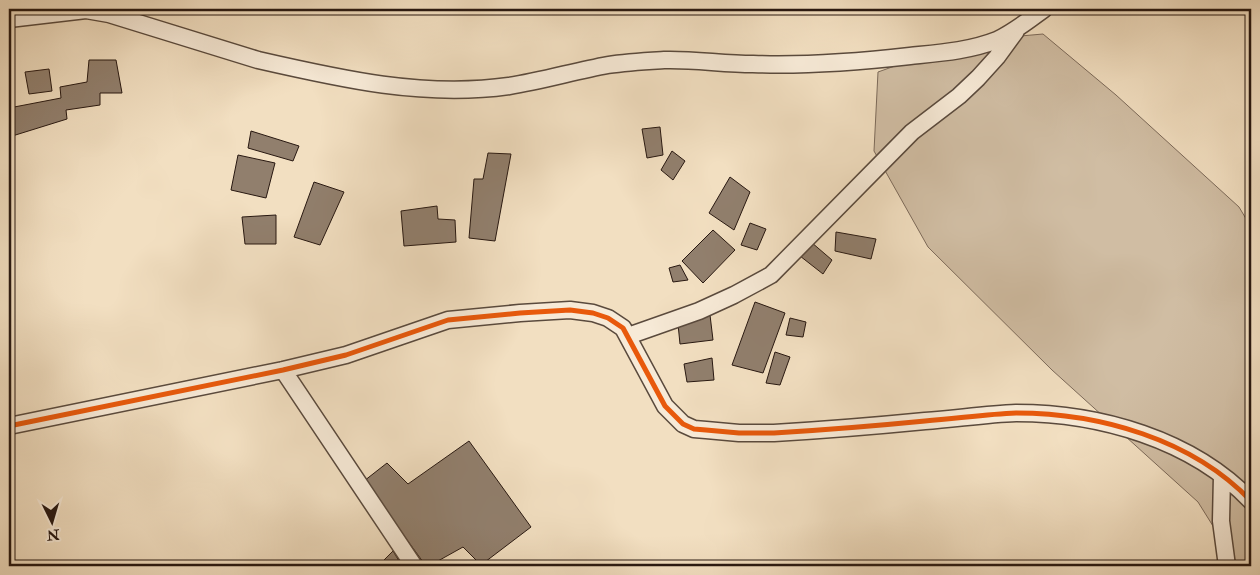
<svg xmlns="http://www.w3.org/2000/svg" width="1260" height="575" font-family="'IM FELL Double Pica',serif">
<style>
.green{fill:#d0bda3;stroke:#7c6a5a}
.building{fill:#917f6d;stroke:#281811}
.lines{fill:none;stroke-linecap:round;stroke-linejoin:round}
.minor-casing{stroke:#5a4a3d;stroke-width:19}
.minor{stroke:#f7ead7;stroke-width:16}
.cycleway-casing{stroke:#f7ead7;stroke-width:8}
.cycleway{stroke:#e8590c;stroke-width:5}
</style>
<rect width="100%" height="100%" fill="#f2dfc1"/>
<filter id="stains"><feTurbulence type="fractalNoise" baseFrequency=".004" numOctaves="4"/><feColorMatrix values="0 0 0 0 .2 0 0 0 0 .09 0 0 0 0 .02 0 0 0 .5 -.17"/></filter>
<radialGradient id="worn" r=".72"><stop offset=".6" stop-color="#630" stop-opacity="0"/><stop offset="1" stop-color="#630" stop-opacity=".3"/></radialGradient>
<!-- green -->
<path class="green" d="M 1043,34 L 1116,95 L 1239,207 L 1251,227 L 1251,566 L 1238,566 L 1198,502 L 1052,370 L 928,247 L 874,151 L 878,72 L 965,41 Z"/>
<!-- building -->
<path class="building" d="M 89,60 L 116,60 L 122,93 L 100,93 L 100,105 L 66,110 L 67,119 L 9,137 L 9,108 L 61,98 L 60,87 L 87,82 Z
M 49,69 L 52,91 L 29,94 L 25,72 Z
M 660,127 L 663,155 L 647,158 L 642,129 Z
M 251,131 L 299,146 L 293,161 L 248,148 Z
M 672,151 L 685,161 L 673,180 L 661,170 Z
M 488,153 L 511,154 L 495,241 L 469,238 L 474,179 L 483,179 Z
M 238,155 L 275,163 L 266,198 L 231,190 Z
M 730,177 L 750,192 L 734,230 L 709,213 Z
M 314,182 L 344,192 L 320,245 L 294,237 Z
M 437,206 L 438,219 L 455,220 L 456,242 L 404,246 L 401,211 Z
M 276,215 L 276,244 L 245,244 L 242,217 Z
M 750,223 L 766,229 L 757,250 L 741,245 Z
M 713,230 L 735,250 L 703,283 L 682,261 Z
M 836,232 L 876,239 L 871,259 L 835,251 Z
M 811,242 L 832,260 L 823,274 L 800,256 Z
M 680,265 L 688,280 L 673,282 L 669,268 Z
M 755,302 L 785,313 L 763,373 L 732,365 Z
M 710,315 L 713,340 L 680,344 L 678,324 Z
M 790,318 L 806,322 L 803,337 L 786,335 Z
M 775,352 L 790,357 L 780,385 L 766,383 Z
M 712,358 L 714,380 L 687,382 L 684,364 Z
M 469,441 L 531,527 L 481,565 L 463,547 L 429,566 L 426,566 L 364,481 L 387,463 L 408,484 Z
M 393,551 L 402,566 L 378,566 Z"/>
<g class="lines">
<!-- minor casing -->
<g class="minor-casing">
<path id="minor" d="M 9,19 L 86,10 L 109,14 L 258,60 C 341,79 424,98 509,86 C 542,81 575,71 608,65 C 626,62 646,61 664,60 C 693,59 723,64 753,64 C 805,66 857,62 910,56 C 939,53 969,51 997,40 C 1014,32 1029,20 1044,9
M 628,336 L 699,311 L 734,295 L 771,275 L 912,132 L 959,96 L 978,78 L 997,57 L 1016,31
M 283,370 L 414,566
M 9,426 L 283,370 L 346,355 L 448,320 L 520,313 L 570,310 L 593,313 L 608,318 L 623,328 L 665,406 L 683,424 L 694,429 L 706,430 L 739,433 L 774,433 C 824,430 874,426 925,421 C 955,419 986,414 1016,413 C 1099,413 1192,439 1251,501
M 1222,476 L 1221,521 L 1227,566"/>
</g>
<!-- minor -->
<use href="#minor" class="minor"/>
<!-- cycleway casing -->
<g class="cycleway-casing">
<path id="cycleway" d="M 9,426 L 283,370 L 346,355 L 448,320 L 520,313 L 570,310 L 593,313 L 608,318 L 623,328 L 665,406 L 683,424 L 694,429 L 706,430 L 739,433 L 774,433 C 824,430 874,426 925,421 C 955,419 986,414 1016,413 C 1099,413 1192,439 1251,501"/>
</g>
<!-- cycleway -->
<use href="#cycleway" class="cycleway"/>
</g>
<!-- margin -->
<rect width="1260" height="575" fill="none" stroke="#f2dfc1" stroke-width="30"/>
<rect x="10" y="10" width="1240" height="555" fill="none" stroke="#281811" stroke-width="2.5"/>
<rect x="15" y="15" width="1230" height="545" fill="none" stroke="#281811"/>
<!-- north arrow -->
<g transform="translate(52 522) rotate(175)" stroke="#f7ead7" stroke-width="4" paint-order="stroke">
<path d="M0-4L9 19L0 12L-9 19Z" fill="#281811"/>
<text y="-8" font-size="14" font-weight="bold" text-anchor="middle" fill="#281811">N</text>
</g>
<rect width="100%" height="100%" filter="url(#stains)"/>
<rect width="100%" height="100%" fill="url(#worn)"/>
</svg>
